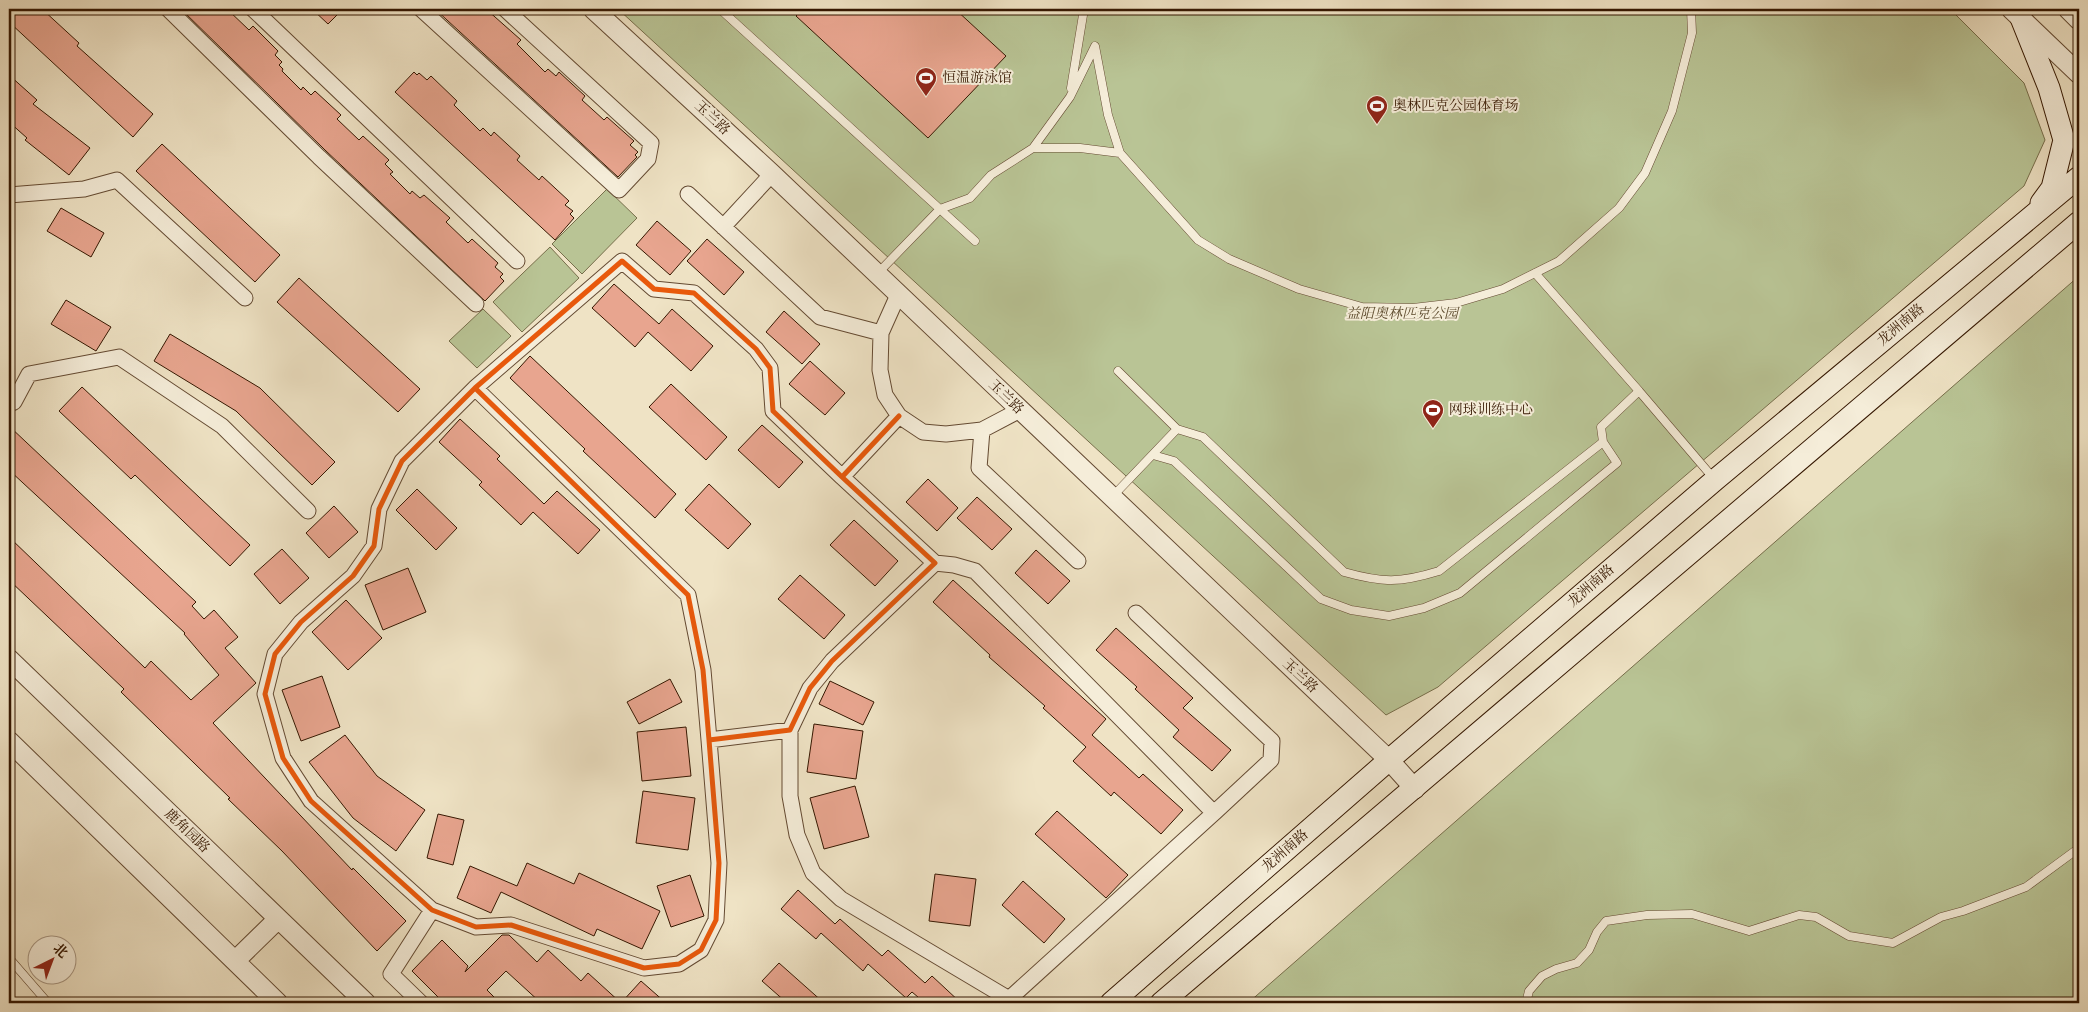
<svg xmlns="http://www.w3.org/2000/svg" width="2088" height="1012" font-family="'Old Standard TT','Noto Serif SC',serif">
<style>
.green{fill:#b9c495;stroke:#776e4b}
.building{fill:#e8a58f;stroke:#351701}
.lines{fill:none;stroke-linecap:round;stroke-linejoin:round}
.service-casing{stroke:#644a32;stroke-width:9}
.minor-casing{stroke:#644a32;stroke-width:17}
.tertiary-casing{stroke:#644a32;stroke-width:21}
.secondary-casing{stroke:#351701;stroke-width:23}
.service{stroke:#f5edd9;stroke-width:8}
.minor{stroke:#f5edd9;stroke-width:15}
.tertiary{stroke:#f5edd9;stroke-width:19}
.secondary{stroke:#f5edd9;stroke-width:21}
.cycleway-casing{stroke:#f5edd9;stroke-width:8}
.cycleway{stroke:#e8590c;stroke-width:5}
.labels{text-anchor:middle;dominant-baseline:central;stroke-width:4;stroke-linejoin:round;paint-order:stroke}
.poi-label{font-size:14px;fill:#351701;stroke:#f5edd9;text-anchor:start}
.street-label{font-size:14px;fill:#351701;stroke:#f5edd9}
.park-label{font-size:14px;font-style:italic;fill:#5d4b2d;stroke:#f5edd9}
</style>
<rect width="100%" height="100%" fill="#efe3c5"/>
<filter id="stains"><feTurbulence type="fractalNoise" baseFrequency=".004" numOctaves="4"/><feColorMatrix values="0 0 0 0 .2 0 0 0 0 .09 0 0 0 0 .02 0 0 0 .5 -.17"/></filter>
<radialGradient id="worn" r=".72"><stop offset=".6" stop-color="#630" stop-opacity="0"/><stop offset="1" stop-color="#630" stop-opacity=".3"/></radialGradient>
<!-- green -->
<path class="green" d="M 618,9 L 1950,9 L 2024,83 L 2045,140 L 2024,186 L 1438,687 L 1386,715 Z
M 607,189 L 637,218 L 582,274 L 552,244 Z
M 550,247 L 579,278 L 522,332 L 493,302 Z
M 2079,276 L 2079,1003 L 1248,1003 Z
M 483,309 L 511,336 L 477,368 L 449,341 Z"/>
<!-- building -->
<path class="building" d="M 9,9 L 42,9 L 79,43 L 77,46 L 153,114 L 133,137 L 9,22 Z
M 181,9 L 227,9 L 249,30 L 253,26 L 278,51 L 275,55 L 282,62 L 279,65 L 283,69 L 282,71 L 301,90 L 303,87 L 311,95 L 315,91 L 341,115 L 337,119 L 359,140 L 363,136 L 389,160 L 385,164 L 393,172 L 390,174 L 410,194 L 412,191 L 420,198 L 424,195 L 450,218 L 446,222 L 468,243 L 472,239 L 498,263 L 495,267 L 503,274 L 500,277 L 504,281 L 485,301 L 325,150 Z
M 312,9 L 343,9 L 328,24 Z
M 435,9 L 486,9 L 521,40 L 517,44 L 545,72 L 548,69 L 556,76 L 559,72 L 585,96 L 582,100 L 604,120 L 607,117 L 634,141 L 630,145 L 638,152 L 635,155 L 637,157 L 618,177 Z
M 803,9 L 955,9 L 1006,56 L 928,138 L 796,16 Z
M 414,72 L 417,75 L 419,73 L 427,80 L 431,76 L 457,101 L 454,105 L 480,131 L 483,128 L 491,136 L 494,132 L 520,156 L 517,160 L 539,180 L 542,176 L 569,201 L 565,205 L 573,211 L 570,214 L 574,218 L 555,240 L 395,92 Z
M 9,75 L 37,100 L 33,104 L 90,148 L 69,175 L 25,140 L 27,138 L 9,122 Z
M 162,144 L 280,255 L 255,282 L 136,171 Z
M 61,208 L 104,233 L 91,257 L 47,231 Z
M 657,221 L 691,251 L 670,275 L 636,245 Z
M 707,239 L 744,272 L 724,295 L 687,261 Z
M 299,278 L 420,389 L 398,412 L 277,302 Z
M 614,284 L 659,324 L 672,309 L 713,346 L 691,371 L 648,332 L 635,347 L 592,308 Z
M 66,300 L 111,327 L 96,351 L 51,324 Z
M 784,311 L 820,344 L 802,364 L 766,332 Z
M 170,334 L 260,388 L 335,462 L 312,485 L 236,411 L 154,361 Z
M 530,356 L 676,494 L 655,518 L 583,451 L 585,449 L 510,378 Z
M 810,361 L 845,393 L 825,415 L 789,384 Z
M 671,384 L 727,437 L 706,460 L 649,407 Z
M 82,387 L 250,545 L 230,566 L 135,475 L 131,479 L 59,411 Z
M 460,419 L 500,456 L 497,459 L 544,504 L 557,491 L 600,530 L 578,554 L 533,512 L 521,525 L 479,485 L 482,482 L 439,442 Z
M 762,425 L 803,462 L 779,488 L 738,450 Z
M 9,426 L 196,602 L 192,606 L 204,619 L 214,610 L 238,637 L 225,648 L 256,683 L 213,723 L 352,870 L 353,868 L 406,921 L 377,951 L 282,851 L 228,799 L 230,798 L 121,692 L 124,689 L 9,580 L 9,537 L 145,668 L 151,661 L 191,700 L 219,675 L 184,634 L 185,633 L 9,470 Z
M 928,479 L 958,508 L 937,531 L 906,502 Z
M 709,484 L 751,524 L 728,549 L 685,510 Z
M 417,489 L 457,528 L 436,550 L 396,510 Z
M 977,497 L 1012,529 L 992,550 L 957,518 Z
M 334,506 L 358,532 L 329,558 L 306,533 Z
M 854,520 L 898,561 L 875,586 L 830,545 Z
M 282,549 L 309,578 L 280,604 L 254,574 Z
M 1036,550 L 1070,581 L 1048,604 L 1015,573 Z
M 408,568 L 426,612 L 383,630 L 365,585 Z
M 800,575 L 845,615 L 824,639 L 778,599 Z
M 953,580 L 1106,719 L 1092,735 L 1139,778 L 1143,774 L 1183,810 L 1161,834 L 1114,792 L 1111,796 L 1073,761 L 1086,747 L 1043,708 L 1045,706 L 989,657 L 990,655 L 933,602 Z
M 346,600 L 382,638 L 348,670 L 312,632 Z
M 1116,628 L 1193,698 L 1183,708 L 1231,750 L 1212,771 L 1173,737 L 1179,730 L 1135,689 L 1137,687 L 1096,650 Z
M 322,676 L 340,727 L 301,741 L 282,690 Z
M 670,679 L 682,702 L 639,724 L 627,702 Z
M 830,681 L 874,702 L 863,725 L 819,704 Z
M 814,724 L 863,731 L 856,779 L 807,772 Z
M 686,727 L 691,776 L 642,781 L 637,732 Z
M 345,735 L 377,776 L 425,810 L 396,851 L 353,818 L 309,762 Z
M 855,786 L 869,837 L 824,849 L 810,798 Z
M 643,791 L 695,798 L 688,850 L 636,843 Z
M 1057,811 L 1128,875 L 1106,898 L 1035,834 Z
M 438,814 L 464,820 L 453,865 L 427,858 Z
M 527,863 L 574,884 L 579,873 L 660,911 L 642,949 L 597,929 L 594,936 L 501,892 L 491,913 L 457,898 L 470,866 L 517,886 Z
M 935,874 L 976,879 L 970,926 L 929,921 Z
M 690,875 L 704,916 L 671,927 L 657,886 Z
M 1023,881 L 1065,919 L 1044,943 L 1002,905 Z
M 798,890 L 835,924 L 840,919 L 882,956 L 888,950 L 925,983 L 932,976 L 961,1003 L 925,1003 L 912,992 L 906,998 L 868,964 L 863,971 L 821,933 L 816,939 L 781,909 Z
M 502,935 L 509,935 L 537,962 L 548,950 L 581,981 L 588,973 L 621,1003 L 541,1003 L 506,971 L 487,990 L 500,1003 L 444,1003 L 412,971 L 442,940 L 468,966 L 465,972 Z
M 779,963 L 824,1003 L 787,1003 L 762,981 Z
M 641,981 L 666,1003 L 621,1003 Z"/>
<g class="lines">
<!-- service casing -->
<g class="service-casing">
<path id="service" d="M 720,9 L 975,241
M 1071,88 L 1084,9
M 1033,148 L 1070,97 L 1095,46 L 1108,115 L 1120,153
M 1535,273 L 1639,391
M 877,274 L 940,209 L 970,198 L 991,175 L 1033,148 L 1080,148 L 1120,153 L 1198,240 L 1229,259 L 1299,289 L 1362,307 L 1413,308 L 1456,303 L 1503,289 L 1559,261 L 1619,208 L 1645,173 L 1672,111 L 1692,33 L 1691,9
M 1118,371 L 1177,429 L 1203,437 L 1344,572 C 1383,583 1400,583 1439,571 L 1603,442 L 1601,427 L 1639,391 L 1715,480
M 1153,455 L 1174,461 L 1321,599 L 1351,610 L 1389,616 L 1424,608 L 1460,593 L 1617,463 L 1603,442
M 1113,496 L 1177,429
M 9,958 L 48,1003
M 1526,1003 L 1529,991 L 1542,976 L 1556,969 L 1577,963 L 1589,950 L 1597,932 L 1606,921 L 1647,915 L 1692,914 L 1749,931 L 1799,915 L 1816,917 L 1849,936 L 1893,943 L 1941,917 L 1963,911 L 2026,887 L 2079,848"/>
</g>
<!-- minor casing -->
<g class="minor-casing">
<path id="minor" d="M 168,9 L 319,157 L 476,304
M 253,9 L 517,261
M 421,9 L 619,190 L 648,159 L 651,143 L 505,9
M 688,194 L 820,317 L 881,333
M 9,195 L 84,189 L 117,180 L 245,298
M 723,227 L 772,174
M 898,295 L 881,333 L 880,370 L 885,395 L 899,416 L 923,432 L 946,434 L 982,430 L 1020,410
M 475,388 L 402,461 L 379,509 L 374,546 L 353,576 L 301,622 L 275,654 L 265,694 L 283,758 L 311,801 L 432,910 L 476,927 L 511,925 L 644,968 L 679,964 L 701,950 L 716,920 L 719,863 L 709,740
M 9,404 L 14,402 L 29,374 L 119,357 L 222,426 L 308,511
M 982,430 L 979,468 L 1078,561
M 842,477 L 935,563 L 832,661 L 810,688 L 790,730 L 709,740 L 703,670 L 688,595 L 475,388 L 622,261 L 654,289 L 694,293 L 756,349 L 770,368 L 773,411 L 842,477 L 899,416
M 935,563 L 954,565 L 975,571 L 1214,813 L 1271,760 L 1272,741 L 1136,613
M 790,730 L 790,796 L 797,835 L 813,873 L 841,899 L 1009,999 L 1214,813
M 421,1003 L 391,974 L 432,910"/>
</g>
<!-- tertiary casing -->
<g class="tertiary-casing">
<path id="tertiary" d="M 593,9 L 772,174 L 1389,760 L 1415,789
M 2011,9 L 2079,74
M 2068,9 L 2079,20
M 9,659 L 366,1003
M 9,741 L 278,1003
M 235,961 L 278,919"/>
</g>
<!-- secondary casing -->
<g class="secondary-casing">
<path id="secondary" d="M 2021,18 L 2049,88 L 2064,140 L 2052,188 L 2041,203
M 1111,1003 L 1389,760 L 1715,480 L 2079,177
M 1161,1003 L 2079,222"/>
</g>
<!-- service -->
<use href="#service" class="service"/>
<!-- minor -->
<use href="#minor" class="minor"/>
<!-- tertiary -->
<use href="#tertiary" class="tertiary"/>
<!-- secondary -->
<use href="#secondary" class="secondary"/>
<!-- cycleway casing -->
<g class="cycleway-casing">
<path id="cycleway" d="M 475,388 L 402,461 L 379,509 L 374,546 L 353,576 L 301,622 L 275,654 L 265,694 L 283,758 L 311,801 L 432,910 L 476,927 L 511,925 L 644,968 L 679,964 L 701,950 L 716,920 L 719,863 L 709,740
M 842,477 L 935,563 L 832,661 L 810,688 L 790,730 L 709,740 L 703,670 L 688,595 L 475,388 L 622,261 L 654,289 L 694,293 L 756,349 L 770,368 L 773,411 L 842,477 L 899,416"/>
</g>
<!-- cycleway -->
<use href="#cycleway" class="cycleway"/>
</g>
<!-- icons -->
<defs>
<g id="stadium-pin" transform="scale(1.125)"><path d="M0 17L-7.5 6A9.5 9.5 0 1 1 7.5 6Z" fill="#8f2418" stroke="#f5edd9"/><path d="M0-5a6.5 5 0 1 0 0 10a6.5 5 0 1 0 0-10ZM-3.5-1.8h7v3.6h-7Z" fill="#fff"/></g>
</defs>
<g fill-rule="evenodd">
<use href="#stadium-pin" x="926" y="78"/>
<use href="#stadium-pin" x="1377" y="106"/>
<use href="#stadium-pin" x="1433" y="410"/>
</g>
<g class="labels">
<!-- poi labels -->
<g class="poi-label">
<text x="942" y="78">恒温游泳馆</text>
<text x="1393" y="106">奥林匹克公园体育场</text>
<text x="1449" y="410">网球训练中心</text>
</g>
<!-- street labels -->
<g class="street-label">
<text transform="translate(712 118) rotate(43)">玉兰路</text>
<text transform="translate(1901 325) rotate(-40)">龙洲南路</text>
<text transform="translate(1006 397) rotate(44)">玉兰路</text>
<text transform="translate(1591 586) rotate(-41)">龙洲南路</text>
<text transform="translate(1300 676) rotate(43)">玉兰路</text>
<text transform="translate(187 831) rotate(44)">鹿角园路</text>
<text transform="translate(1285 851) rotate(-41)">龙洲南路</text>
</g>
<!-- park labels -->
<g class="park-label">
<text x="1402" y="314">益阳奥林匹克公园</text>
</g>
</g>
<!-- margin -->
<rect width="2088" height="1012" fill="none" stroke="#efe3c5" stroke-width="30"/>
<rect x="10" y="10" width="2068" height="992" fill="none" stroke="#351701" stroke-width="2.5"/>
<rect x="15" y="15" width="2058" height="982" fill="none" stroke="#351701"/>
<!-- north arrow -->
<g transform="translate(52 960) rotate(42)"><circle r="24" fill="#f5edd9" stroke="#a89783"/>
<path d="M0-4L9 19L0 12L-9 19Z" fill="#8f2418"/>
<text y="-8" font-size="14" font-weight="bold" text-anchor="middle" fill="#351701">北</text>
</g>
<rect width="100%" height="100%" filter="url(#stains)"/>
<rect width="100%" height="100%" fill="url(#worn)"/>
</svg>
